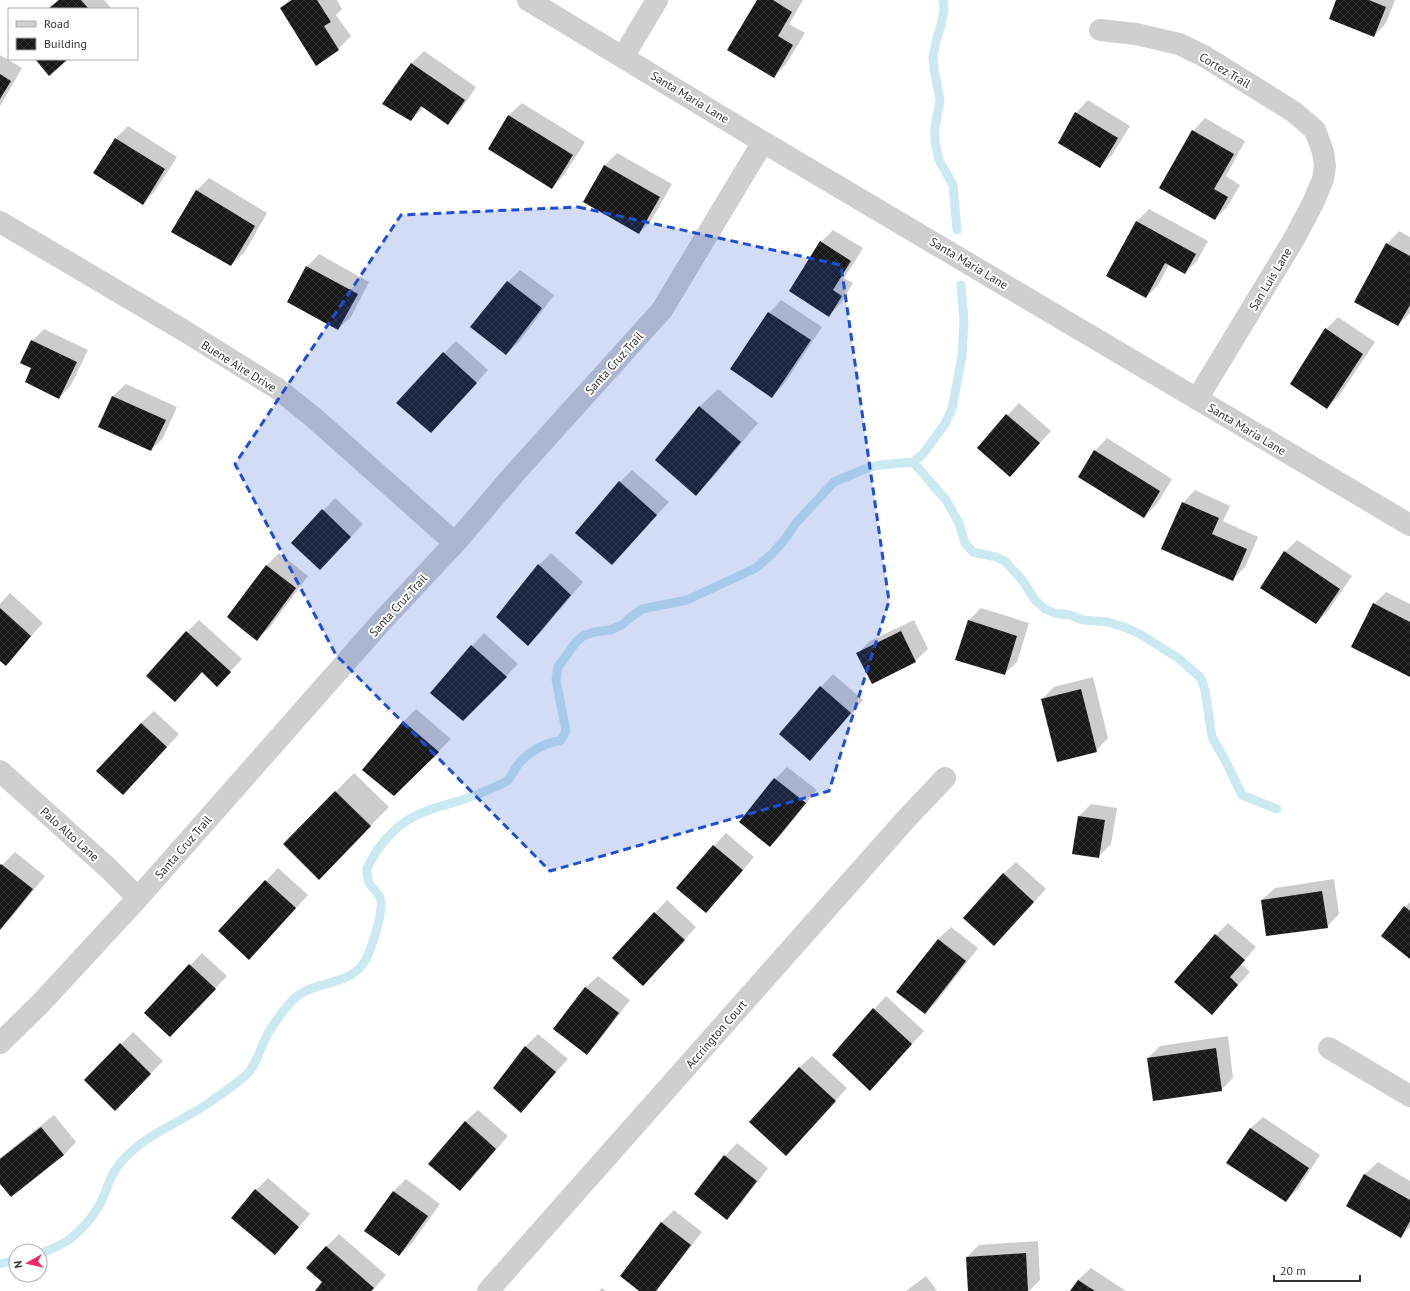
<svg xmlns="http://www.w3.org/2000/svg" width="1410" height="1291" font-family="'PT Sans',sans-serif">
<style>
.shadow{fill:#0003}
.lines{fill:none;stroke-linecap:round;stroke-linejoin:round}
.stream{stroke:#cae9f0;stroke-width:9}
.building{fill:url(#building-cross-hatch)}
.street{stroke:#cfcfcf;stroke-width:22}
.marked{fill:#1d4ed8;fill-opacity:0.2;stroke:#1d4ed8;stroke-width:3;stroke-dasharray:8 5;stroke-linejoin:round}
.labels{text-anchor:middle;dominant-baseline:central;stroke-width:4;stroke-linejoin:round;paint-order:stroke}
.street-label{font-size:12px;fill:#323232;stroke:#fff}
</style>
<defs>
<pattern id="building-cross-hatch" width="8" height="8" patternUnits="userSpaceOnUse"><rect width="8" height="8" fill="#191919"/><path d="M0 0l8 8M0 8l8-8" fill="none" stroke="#323232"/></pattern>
</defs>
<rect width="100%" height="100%" fill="#fff"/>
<!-- shadow -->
<path class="shadow" d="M 58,0 L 104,0 L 112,9 L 48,9 Z
M 289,0 L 337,0 L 342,9 L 336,15 L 351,36 L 338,49 L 316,64 L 281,8 Z
M 758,0 L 803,0 L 789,24 L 805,33 L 786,64 L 774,77 Z
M 1337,0 L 1395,0 L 1386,23 L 1374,36 Z
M 424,51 L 476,87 L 460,111 L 448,123 L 424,107 L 411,120 L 412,63 Z
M 0,55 L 22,68 L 0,106 Z
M 1088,100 L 1130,126 L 1112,155 L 1099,167 L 1076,113 Z
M 522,103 L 585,142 L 564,175 L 552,187 L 489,148 L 509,115 Z
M 1205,118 L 1245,141 L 1226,176 L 1240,185 L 1227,207 L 1215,219 L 1193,131 Z
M 128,126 L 177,157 L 155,191 L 143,204 L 94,173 L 116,138 Z
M 617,153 L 672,184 L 651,221 L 639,233 L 584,201 L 605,165 Z
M 209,178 L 267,213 L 244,253 L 231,265 L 196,191 Z
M 1149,209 L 1208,241 L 1197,261 L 1185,273 L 1169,265 L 1158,285 L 1146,297 L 1107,275 L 1137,221 Z
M 833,230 L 863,248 L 844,278 L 853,283 L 841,303 L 829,315 L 821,242 Z
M 1399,231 L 1410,237 L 1410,313 L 1398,325 L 1387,244 Z
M 319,254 L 369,282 L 351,317 L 338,329 L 307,267 Z
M 520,270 L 554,295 L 519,342 L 506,354 L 508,282 Z
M 781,300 L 822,327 L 784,384 L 772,396 L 731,369 L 769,313 Z
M 1338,317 L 1375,342 L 1339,396 L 1326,408 L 1326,329 Z
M 44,329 L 88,350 L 71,385 L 59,398 L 33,368 L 32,341 Z
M 456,341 L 488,370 L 443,420 L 444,353 Z
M 126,384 L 177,407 L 163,438 L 151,450 L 99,426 L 113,396 Z
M 718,389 L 758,423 L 714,476 L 696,494 L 699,407 Z
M 1019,403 L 1051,431 L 1010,476 L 978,448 Z
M 1107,438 L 1172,479 L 1157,504 L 1144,517 L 1095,451 Z
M 632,470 L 669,502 L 612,564 L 577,533 L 620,482 Z
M 1195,490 L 1230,506 L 1223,521 L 1258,537 L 1245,567 L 1233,579 L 1183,503 Z
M 335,498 L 363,524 L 332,557 L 292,543 Z
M 1297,540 L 1352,576 L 1328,611 L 1316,623 L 1285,552 Z
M 279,553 L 308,576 L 270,627 L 257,639 L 266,566 Z
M 551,553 L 583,582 L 540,633 L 528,645 L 497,617 L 539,565 Z
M 1386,592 L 1410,604 L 1410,676 L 1374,604 Z
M 10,593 L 43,623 L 6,664 L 0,660 L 0,604 Z
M 981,608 L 1029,623 L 1017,662 L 1004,674 L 968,621 Z
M 199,620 L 242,659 L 229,673 L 202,671 L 187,632 Z
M 914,620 L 928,649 L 915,661 L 858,653 L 870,641 Z
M 484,633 L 518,664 L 463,720 L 472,646 Z
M 833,674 L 863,700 L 822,747 L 810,759 L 781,734 L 821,687 Z
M 1093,677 L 1108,738 L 1096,751 L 1042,699 L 1054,687 Z
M 416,709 L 451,739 L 394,795 L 364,770 L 404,721 Z
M 154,711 L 179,734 L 135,782 L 141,723 Z
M 787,767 L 817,790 L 782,834 L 770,846 L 775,779 Z
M 354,773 L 389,807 L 319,878 L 284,844 Z
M 1091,804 L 1117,808 L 1111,844 L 1098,857 L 1079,816 Z
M 726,833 L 754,857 L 718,900 L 706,912 L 677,887 Z
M 15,852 L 45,876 L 11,918 L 0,929 L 0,867 Z
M 1016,862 L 1046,889 L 1006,932 L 1003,874 Z
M 278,868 L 308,895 L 261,946 L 220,931 Z
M 1334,879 L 1339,914 L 1327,927 L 1262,900 L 1275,888 Z
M 667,900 L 696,927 L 655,972 L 614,958 Z
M 1410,902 L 1410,958 L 1405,907 Z
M 1228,923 L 1256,947 L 1241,964 L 1250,972 L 1212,1013 L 1216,935 Z
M 951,927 L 978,948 L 937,1001 L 925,1013 L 938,939 Z
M 202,953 L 227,976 L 182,1024 L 146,1013 Z
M 598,976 L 630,1000 L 599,1041 L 587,1054 L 585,988 Z
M 886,996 L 924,1031 L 882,1077 L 833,1055 Z
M 133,1032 L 163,1061 L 115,1109 L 86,1080 Z
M 538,1034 L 568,1059 L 521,1111 L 495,1088 L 526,1046 Z
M 1228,1036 L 1233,1078 L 1221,1090 L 1148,1058 L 1160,1046 Z
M 812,1056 L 847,1088 L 798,1142 L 799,1068 Z
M 478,1110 L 508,1136 L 472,1178 L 460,1190 L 465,1122 Z
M 54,1115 L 76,1142 L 64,1155 L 0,1182 L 0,1158 Z
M 1263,1117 L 1320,1155 L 1298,1189 L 1285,1201 L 1250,1129 Z
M 737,1143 L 768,1168 L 739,1206 L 727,1218 L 696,1193 L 725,1156 Z
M 1378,1162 L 1410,1181 L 1410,1227 L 1400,1237 L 1347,1206 L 1365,1174 Z
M 268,1178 L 310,1214 L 287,1241 L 256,1190 Z
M 406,1179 L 440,1204 L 412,1243 L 399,1255 L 393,1192 Z
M 674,1210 L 702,1232 L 656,1291 L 640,1291 L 621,1276 L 662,1222 Z
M 339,1234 L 386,1275 L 372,1291 L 316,1291 L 324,1282 L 326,1247 Z
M 1038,1241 L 1040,1280 L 1029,1291 L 969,1291 L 967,1257 L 979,1245 Z
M 1091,1268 L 1126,1291 L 1072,1291 L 1078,1280 Z
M 926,1276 L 937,1291 L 906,1291 Z
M 602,1288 L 606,1291 L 599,1291 Z"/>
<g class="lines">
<!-- stream -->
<path class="stream" d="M 943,0 L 944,10 L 941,25 L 936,42 L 933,57 L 934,69 L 940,100 L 935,128 L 935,142 L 939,160 L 953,185 L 957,230
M 913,462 L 946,500 L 959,523 L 965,543 L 973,552 L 996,557 L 1006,562 L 1023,581 L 1035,600 L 1045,609 L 1054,613 L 1070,615 L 1083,620 L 1108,622 L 1124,627 L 1140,634 L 1178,658 L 1201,678 L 1205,690 L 1212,737 L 1226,762 L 1242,795 L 1277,809
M 40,1254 C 49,1250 59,1246 67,1241 C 80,1232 94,1216 101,1202 C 108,1187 111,1172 123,1160 C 144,1136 174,1125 201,1108 C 216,1098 231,1088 245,1076 C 257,1065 259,1051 266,1037 C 273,1024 281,1013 291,1002 C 312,978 348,989 365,961 C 371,950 385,909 380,898 C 378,893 374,890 371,886 C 367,881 367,874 367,868 C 379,844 398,822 424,812 C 444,804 465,801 485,791 C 492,788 501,785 507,781 C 511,777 514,770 517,766 C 528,751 543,744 561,740 L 566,731 L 556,680 L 558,667 L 576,642 L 583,636 L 594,632 L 610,630 L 622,625 L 631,617 L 642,609 L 687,600 L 756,568 L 772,554 L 785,539 L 796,523 L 834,482 L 865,469 L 880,465 L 913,462 L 922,455 L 945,424 L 952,409 L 962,356 L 964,321 L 961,285
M 0,1264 L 16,1260"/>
</g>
<!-- building -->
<path class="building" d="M 59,0 L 81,0 L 89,9 L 48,9 Z
M 292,0 L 317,0 L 331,22 L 324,26 L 339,50 L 316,66 L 280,8 Z
M 757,0 L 773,0 L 792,12 L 778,36 L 793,45 L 774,78 L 727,50 Z
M 1336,0 L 1369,0 L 1386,7 L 1374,37 L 1329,19 Z
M 35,59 L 68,59 L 49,76 Z
M 411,63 L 465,100 L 448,125 L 421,106 L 411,121 L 382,104 Z
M 0,74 L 11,81 L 0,99 Z
M 1075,112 L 1118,138 L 1100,168 L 1058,143 Z
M 508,115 L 573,155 L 552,189 L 488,149 Z
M 1192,130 L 1234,154 L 1214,189 L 1228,197 L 1215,220 L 1159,188 Z
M 115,138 L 165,169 L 143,205 L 93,173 Z
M 604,165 L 660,197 L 639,234 L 583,202 Z
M 196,190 L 255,226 L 231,266 L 171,232 Z
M 1136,221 L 1196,254 L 1185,274 L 1165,263 L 1146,298 L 1106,276 Z
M 820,241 L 851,261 L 833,290 L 842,296 L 829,317 L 789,291 Z
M 1386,243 L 1410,256 L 1410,305 L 1398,326 L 1354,302 Z
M 306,266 L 358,294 L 338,330 L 287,302 Z
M 507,281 L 542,308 L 506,355 L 470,327 Z
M 768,312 L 811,340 L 772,398 L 730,369 Z
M 1325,328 L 1363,354 L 1327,409 L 1290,384 Z
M 31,340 L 77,362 L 59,399 L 25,382 L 31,368 L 20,363 Z
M 443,352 L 477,383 L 431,433 L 396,403 Z
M 112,396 L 166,420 L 151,451 L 98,427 Z
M 699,406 L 741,442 L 696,496 L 655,460 Z
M 1006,414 L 1040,443 L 1010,477 L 977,448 Z
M 1094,450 L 1160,491 L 1144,518 L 1078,477 Z
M 619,481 L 657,515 L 612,565 L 575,533 Z
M 1182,502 L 1219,518 L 1212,534 L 1247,549 L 1233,581 L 1161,549 Z
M 322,509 L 351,537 L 320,570 L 291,543 Z
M 1284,551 L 1340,589 L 1316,624 L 1260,588 Z
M 538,564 L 571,595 L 528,646 L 496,617 Z
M 266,565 L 296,588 L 257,641 L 227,617 Z
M 1373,603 L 1410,622 L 1410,677 L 1351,647 Z
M 0,608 L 31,636 L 6,666 L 0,661 Z
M 968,620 L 1017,636 L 1005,675 L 955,660 Z
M 186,631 L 231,672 L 217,687 L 202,672 L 175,702 L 146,676 Z
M 901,631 L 916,662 L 872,684 L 856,653 Z
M 471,645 L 507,677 L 463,721 L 430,693 Z
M 820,686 L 851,713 L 810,761 L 779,734 Z
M 1081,689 L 1097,752 L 1057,762 L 1041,699 Z
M 403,721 L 439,752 L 394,796 L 362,770 Z
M 141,723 L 167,747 L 123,795 L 96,771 Z
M 774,778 L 806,803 L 770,847 L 739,822 Z
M 335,791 L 371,826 L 319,880 L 283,844 Z
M 1078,816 L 1105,820 L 1099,858 L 1072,854 Z
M 713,845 L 743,870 L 706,913 L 676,888 Z
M 1,864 L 33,889 L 0,930 L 0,865 Z
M 1003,873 L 1034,902 L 994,946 L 963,918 Z
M 265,880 L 296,908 L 249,960 L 218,931 Z
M 1322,891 L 1328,928 L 1266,936 L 1261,900 Z
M 1404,906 L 1410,911 L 1410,959 L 1381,936 Z
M 654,912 L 685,940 L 643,986 L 612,958 Z
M 1215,934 L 1245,960 L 1230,977 L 1238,985 L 1212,1015 L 1174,982 Z
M 938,939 L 966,961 L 925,1014 L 896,992 Z
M 189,964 L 216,989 L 170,1037 L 144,1013 Z
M 585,987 L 619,1013 L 587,1055 L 553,1029 Z
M 873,1008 L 912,1044 L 870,1091 L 832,1055 Z
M 120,1043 L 151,1074 L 115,1111 L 84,1080 Z
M 525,1046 L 556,1072 L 521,1113 L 493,1088 Z
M 1216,1048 L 1222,1091 L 1153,1101 L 1147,1058 Z
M 799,1067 L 836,1101 L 786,1156 L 749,1122 Z
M 465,1121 L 496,1149 L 460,1191 L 428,1164 Z
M 41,1127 L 64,1155 L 11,1197 L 0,1184 L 0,1159 Z
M 1250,1128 L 1309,1168 L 1286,1202 L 1226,1163 Z
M 724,1155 L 757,1181 L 727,1220 L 694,1194 Z
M 1364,1174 L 1410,1200 L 1410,1221 L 1401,1238 L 1346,1206 Z
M 255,1189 L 299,1227 L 275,1255 L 231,1218 Z
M 393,1191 L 428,1216 L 399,1256 L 364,1231 Z
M 661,1222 L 691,1245 L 656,1291 L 639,1291 L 620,1276 Z
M 326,1246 L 374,1288 L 371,1291 L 315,1291 L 322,1282 L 306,1268 Z
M 1026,1253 L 1028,1291 L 968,1291 L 966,1257 Z
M 1078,1280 L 1095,1291 L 1070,1291 Z"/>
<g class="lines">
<!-- street -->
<path class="street" d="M 528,0 L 763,142 L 1410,525
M 1100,30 L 1136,34 L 1179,44 L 1204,56 L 1294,112 L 1315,130 L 1323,152 L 1325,166 L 1323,179 L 1313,203 L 1294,239 L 1197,399
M 623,57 L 657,0
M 0,222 L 183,330 L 278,389 L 313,417 L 455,543
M 0,771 L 108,868 L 138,898
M 0,1043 L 40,1004 L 138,898 L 383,620 L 455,543 L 514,474 L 662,310 L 763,142
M 1329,1048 L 1410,1096
M 488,1291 L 907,818 L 945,778"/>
</g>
<!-- marked area -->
<path class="marked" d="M 578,207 L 841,265 L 889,601 L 829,791 L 550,871 L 336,655 L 235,464 L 401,215 Z"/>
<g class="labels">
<!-- street labels -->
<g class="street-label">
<text transform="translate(1225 70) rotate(31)">Cortez Trail</text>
<text transform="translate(690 97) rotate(31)">Santa Maria Lane</text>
<text transform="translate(969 263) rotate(31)">Santa Maria Lane</text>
<text transform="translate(1270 279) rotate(-59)">San Luis Lane</text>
<text transform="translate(614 363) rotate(-48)">Santa Cruz Trail</text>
<text transform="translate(239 366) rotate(32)">Buene Aire Drive</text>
<text transform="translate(1247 429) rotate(31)">Santa Maria Lane</text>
<text transform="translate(398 605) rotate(-48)">Santa Cruz Trail</text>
<text transform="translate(70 834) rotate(42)">Palo Alto Lane</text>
<text transform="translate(183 847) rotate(-49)">Santa Cruz Trail</text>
<text transform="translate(716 1034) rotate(-49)">Accrington Court</text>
</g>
</g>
<!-- legend -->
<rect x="8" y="8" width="130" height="52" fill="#ffffff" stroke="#adadad"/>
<rect x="16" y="21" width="20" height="6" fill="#cfcfcf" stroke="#adadad"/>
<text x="44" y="28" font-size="12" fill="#323232">Road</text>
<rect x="16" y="38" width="20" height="12" fill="url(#building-cross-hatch)" stroke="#adadad"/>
<text x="44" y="48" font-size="12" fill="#323232">Building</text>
<!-- north arrow -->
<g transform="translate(28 1263) rotate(262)"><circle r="19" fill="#ffffff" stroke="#adadad"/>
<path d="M0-3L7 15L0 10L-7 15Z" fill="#f62660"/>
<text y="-6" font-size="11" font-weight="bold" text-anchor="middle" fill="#323232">N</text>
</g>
<!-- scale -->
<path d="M1274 1275v6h86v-6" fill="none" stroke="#323232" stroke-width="2"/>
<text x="1280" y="1275" font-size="12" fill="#323232" stroke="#ffffff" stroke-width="3" paint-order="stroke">20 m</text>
</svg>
